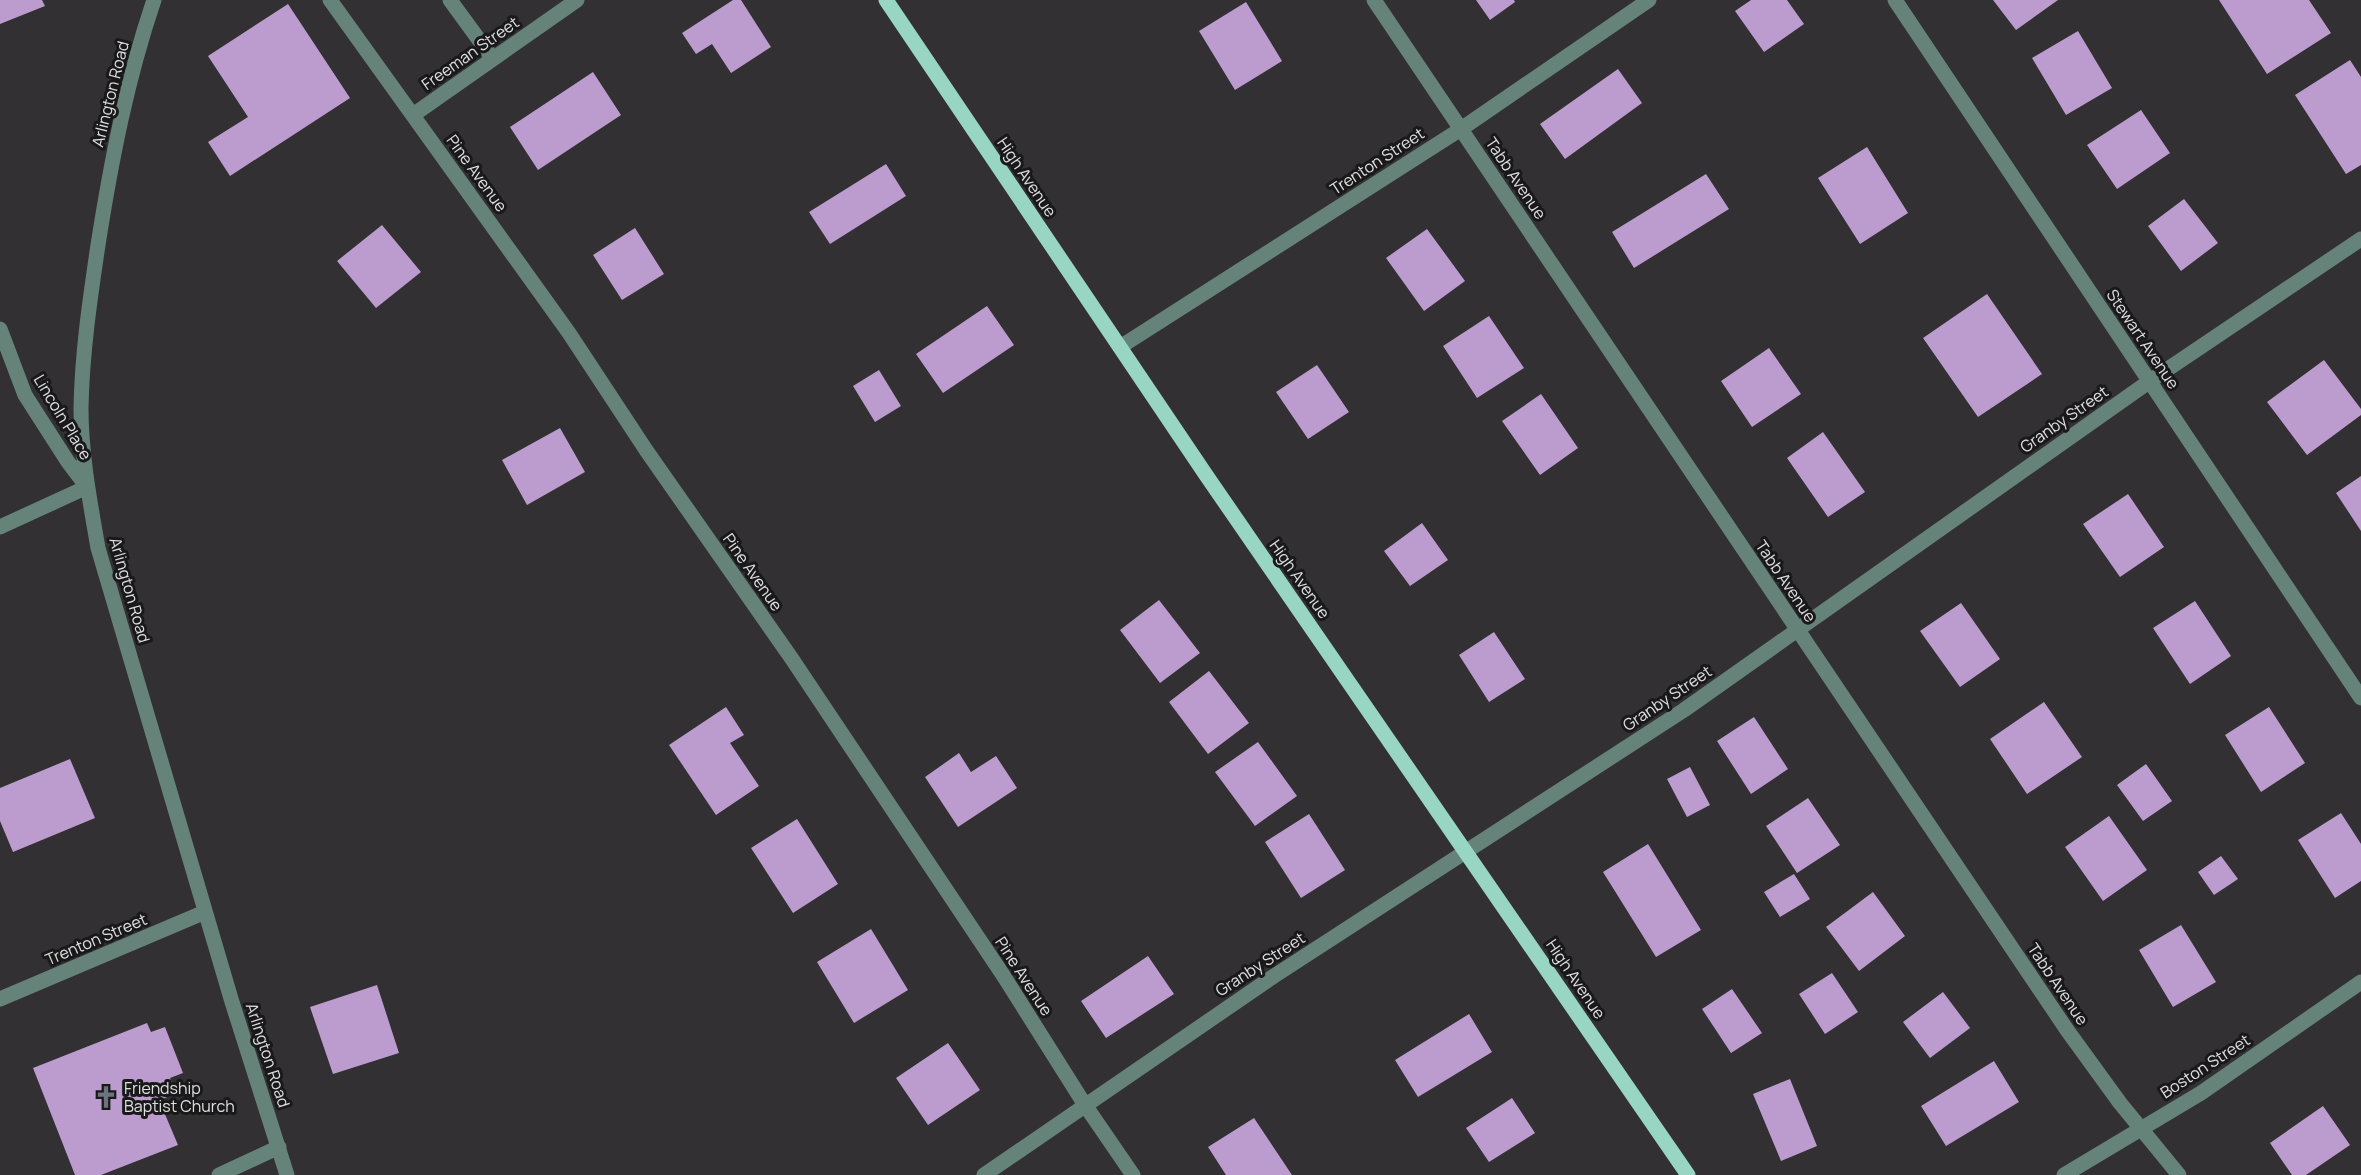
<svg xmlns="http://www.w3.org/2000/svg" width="2361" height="1175" font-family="Manrope,sans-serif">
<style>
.building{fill:#bc9ccf}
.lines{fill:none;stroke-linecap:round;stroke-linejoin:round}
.minor{stroke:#66837a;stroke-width:15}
.major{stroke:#98d5c2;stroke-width:15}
.labels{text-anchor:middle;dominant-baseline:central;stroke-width:6;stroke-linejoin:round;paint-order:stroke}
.street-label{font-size:16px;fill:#e0dfe1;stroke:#19191a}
.poi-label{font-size:16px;fill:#e0dfe1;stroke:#19191a;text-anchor:start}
</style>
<rect width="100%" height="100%" fill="#323033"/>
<!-- building -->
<path class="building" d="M 0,0 L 42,0 L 45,6 L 0,24 Z
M 733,0 L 741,0 L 771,47 L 731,73 L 712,44 L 696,54 L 682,33 Z
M 1476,0 L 1514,0 L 1515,2 L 1490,20 Z
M 1751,0 L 1787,0 L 1804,24 L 1764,52 L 1735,11 Z
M 1993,0 L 2058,0 L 2016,30 Z
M 2219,0 L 2309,0 L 2331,33 L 2267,74 Z
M 1246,2 L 1282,61 L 1235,90 L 1199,31 Z
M 288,4 L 350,98 L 230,176 L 208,142 L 248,117 L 208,56 Z
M 2078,31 L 2112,88 L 2066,115 L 2032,58 Z
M 2350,60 L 2361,77 L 2361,165 L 2346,174 L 2295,95 Z
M 1618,69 L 1642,103 L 1565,159 L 1540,124 Z
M 593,72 L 621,115 L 538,170 L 510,127 Z
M 2141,110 L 2170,153 L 2117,189 L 2087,145 Z
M 1867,147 L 1908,213 L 1860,244 L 1818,178 Z
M 886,164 L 906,196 L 830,244 L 809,212 Z
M 1706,174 L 1729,209 L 1634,268 L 1612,232 Z
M 2184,199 L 2218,243 L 2181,271 L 2148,226 Z
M 382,225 L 421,272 L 376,308 L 337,261 Z
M 635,228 L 664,274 L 622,300 L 593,255 Z
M 1427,229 L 1465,281 L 1424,311 L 1386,258 Z
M 1987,294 L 2042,374 L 1978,417 L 1923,338 Z
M 987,306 L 1014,345 L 943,393 L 916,354 Z
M 1489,316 L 1524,368 L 1477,398 L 1443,346 Z
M 1769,348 L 1801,394 L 1752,427 L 1721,381 Z
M 2324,360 L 2361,409 L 2361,415 L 2307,455 L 2267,402 Z
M 1317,365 L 1349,412 L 1308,439 L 1276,392 Z
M 879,370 L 901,406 L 875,422 L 853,386 Z
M 1541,394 L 1578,448 L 1540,475 L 1502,421 Z
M 560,428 L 585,472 L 527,505 L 502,460 Z
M 1823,432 L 1865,492 L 1828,517 L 1787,458 Z
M 2361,476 L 2361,531 L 2336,493 Z
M 2128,494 L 2164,547 L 2120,577 L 2083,524 Z
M 1422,523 L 1448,560 L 1410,586 L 1384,551 Z
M 1159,600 L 1200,653 L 1160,683 L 1120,630 Z
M 2195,601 L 2231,656 L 2190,684 L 2153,628 Z
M 1961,603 L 2000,659 L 1960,687 L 1920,631 Z
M 1494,632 L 1525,679 L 1489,702 L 1459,655 Z
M 1209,671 L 1249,723 L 1208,754 L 1169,702 Z
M 2044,702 L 2082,757 L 2027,794 L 1990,739 Z
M 726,707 L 744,735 L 730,743 L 759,786 L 716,815 L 669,745 Z
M 2269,707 L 2305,763 L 2261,792 L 2225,735 Z
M 1754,717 L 1788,769 L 1751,794 L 1717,741 Z
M 1258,742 L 1297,796 L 1255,826 L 1215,772 Z
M 959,753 L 971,772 L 996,756 L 1017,788 L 958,827 L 925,777 Z
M 70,759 L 95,818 L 13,852 L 0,821 L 0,788 Z
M 2146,764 L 2172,801 L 2143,821 L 2117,785 Z
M 1690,767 L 1710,805 L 1687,817 L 1667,779 Z
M 1808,798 L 1840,845 L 1797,873 L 1766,826 Z
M 2341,813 L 2361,844 L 2361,881 L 2335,898 L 2298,840 Z
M 1309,814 L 1345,870 L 1301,898 L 1265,842 Z
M 2109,816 L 2147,870 L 2103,901 L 2065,847 Z
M 797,819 L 838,884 L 793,913 L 751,848 Z
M 1648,844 L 1701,930 L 1656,957 L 1603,872 Z
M 2221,856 L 2238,879 L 2214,895 L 2198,872 Z
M 1794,874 L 1810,899 L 1780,917 L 1764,892 Z
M 1873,892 L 1905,936 L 1859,971 L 1826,927 Z
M 2181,925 L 2216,982 L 2173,1007 L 2139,950 Z
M 871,929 L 908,990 L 854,1023 L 817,962 Z
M 1148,956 L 1174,994 L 1106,1038 L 1081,1001 Z
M 1832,973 L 1858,1012 L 1825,1034 L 1799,994 Z
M 377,985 L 399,1053 L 333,1074 L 310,1007 Z
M 1732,989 L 1762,1033 L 1731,1053 L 1702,1009 Z
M 1943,992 L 1970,1028 L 1930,1058 L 1903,1022 Z
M 1469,1014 L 1492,1052 L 1418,1097 L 1395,1060 Z
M 147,1023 L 151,1032 L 165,1027 L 183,1073 L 170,1078 L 176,1094 L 159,1100 L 178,1145 L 101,1175 L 75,1175 L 33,1068 Z
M 948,1043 L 980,1090 L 928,1125 L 896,1078 Z
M 1994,1061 L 2019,1102 L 1946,1146 L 1921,1106 Z
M 1790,1079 L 1817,1146 L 1781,1161 L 1753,1094 Z
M 1512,1098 L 1535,1133 L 1489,1162 L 1466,1128 Z
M 2323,1106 L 2350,1145 L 2306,1175 L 2292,1175 L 2270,1143 Z
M 1254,1118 L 1292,1175 L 1226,1175 L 1208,1147 Z"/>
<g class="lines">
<!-- minor -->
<path class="minor" d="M 154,0 C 127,79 111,162 98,245 C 90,299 82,353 81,408 C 81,455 90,502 98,548 L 232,1002 L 287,1175
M 330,0 L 569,333 L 646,450 L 792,659 L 1003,975 L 1085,1105 L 1133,1175
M 450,0 L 493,59
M 1374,0 L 2067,1030 L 2120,1103 L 2179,1175
M 1895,0 L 2361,698
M 413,115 L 577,0
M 0,329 L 25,395 L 68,462 L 87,487 L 0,527
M 1120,347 L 1461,129 L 1649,0
M 0,999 L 205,912
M 219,1175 L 279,1147
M 984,1175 L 1274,976 L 1684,710 L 2150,381 L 2361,239
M 2064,1175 L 2201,1093 L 2361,982"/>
<!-- major -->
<path class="major" d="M 886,0 L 1206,475 L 1688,1175"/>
</g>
<!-- icons -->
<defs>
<g id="church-bare" transform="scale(1.8)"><path d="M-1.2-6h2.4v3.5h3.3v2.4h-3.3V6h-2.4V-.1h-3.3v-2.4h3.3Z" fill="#6b7280" stroke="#19191a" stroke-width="2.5" paint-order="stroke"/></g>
</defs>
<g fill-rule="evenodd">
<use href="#church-bare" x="106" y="1097"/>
</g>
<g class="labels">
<!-- street labels -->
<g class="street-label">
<text transform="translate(470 53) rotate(-35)">Freeman Street</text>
<text transform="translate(110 94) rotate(-76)">Arlington Road</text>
<text transform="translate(1377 161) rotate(-33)">Trenton Street</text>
<text transform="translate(477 173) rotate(54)">Pine Avenue</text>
<text transform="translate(1027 177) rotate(56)">High Avenue</text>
<text transform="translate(1516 178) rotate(56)">Tabb Avenue</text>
<text transform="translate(2143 339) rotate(56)">Stewart Avenue</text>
<text transform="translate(63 417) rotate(59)">Lincoln Place</text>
<text transform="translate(2064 419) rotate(-35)">Granby Street</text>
<text transform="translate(753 572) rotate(55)">Pine Avenue</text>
<text transform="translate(1300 579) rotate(55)">High Avenue</text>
<text transform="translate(1786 581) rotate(56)">Tabb Avenue</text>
<text transform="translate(130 590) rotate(74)">Arlington Road</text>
<text transform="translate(1667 698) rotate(-34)">Granby Street</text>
<text transform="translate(96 939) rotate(-23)">Trenton Street</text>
<text transform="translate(1260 964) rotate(-33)">Granby Street</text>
<text transform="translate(1024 976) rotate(57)">Pine Avenue</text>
<text transform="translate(1576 979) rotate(56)">High Avenue</text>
<text transform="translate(2058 984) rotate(56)">Tabb Avenue</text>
<text transform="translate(268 1055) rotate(72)">Arlington Road</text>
<text transform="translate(2205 1066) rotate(-33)">Boston Street</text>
</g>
<!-- poi labels -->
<g class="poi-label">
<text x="124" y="1088">Friendship<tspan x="124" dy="18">Baptist Church</tspan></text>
</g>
</g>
</svg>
